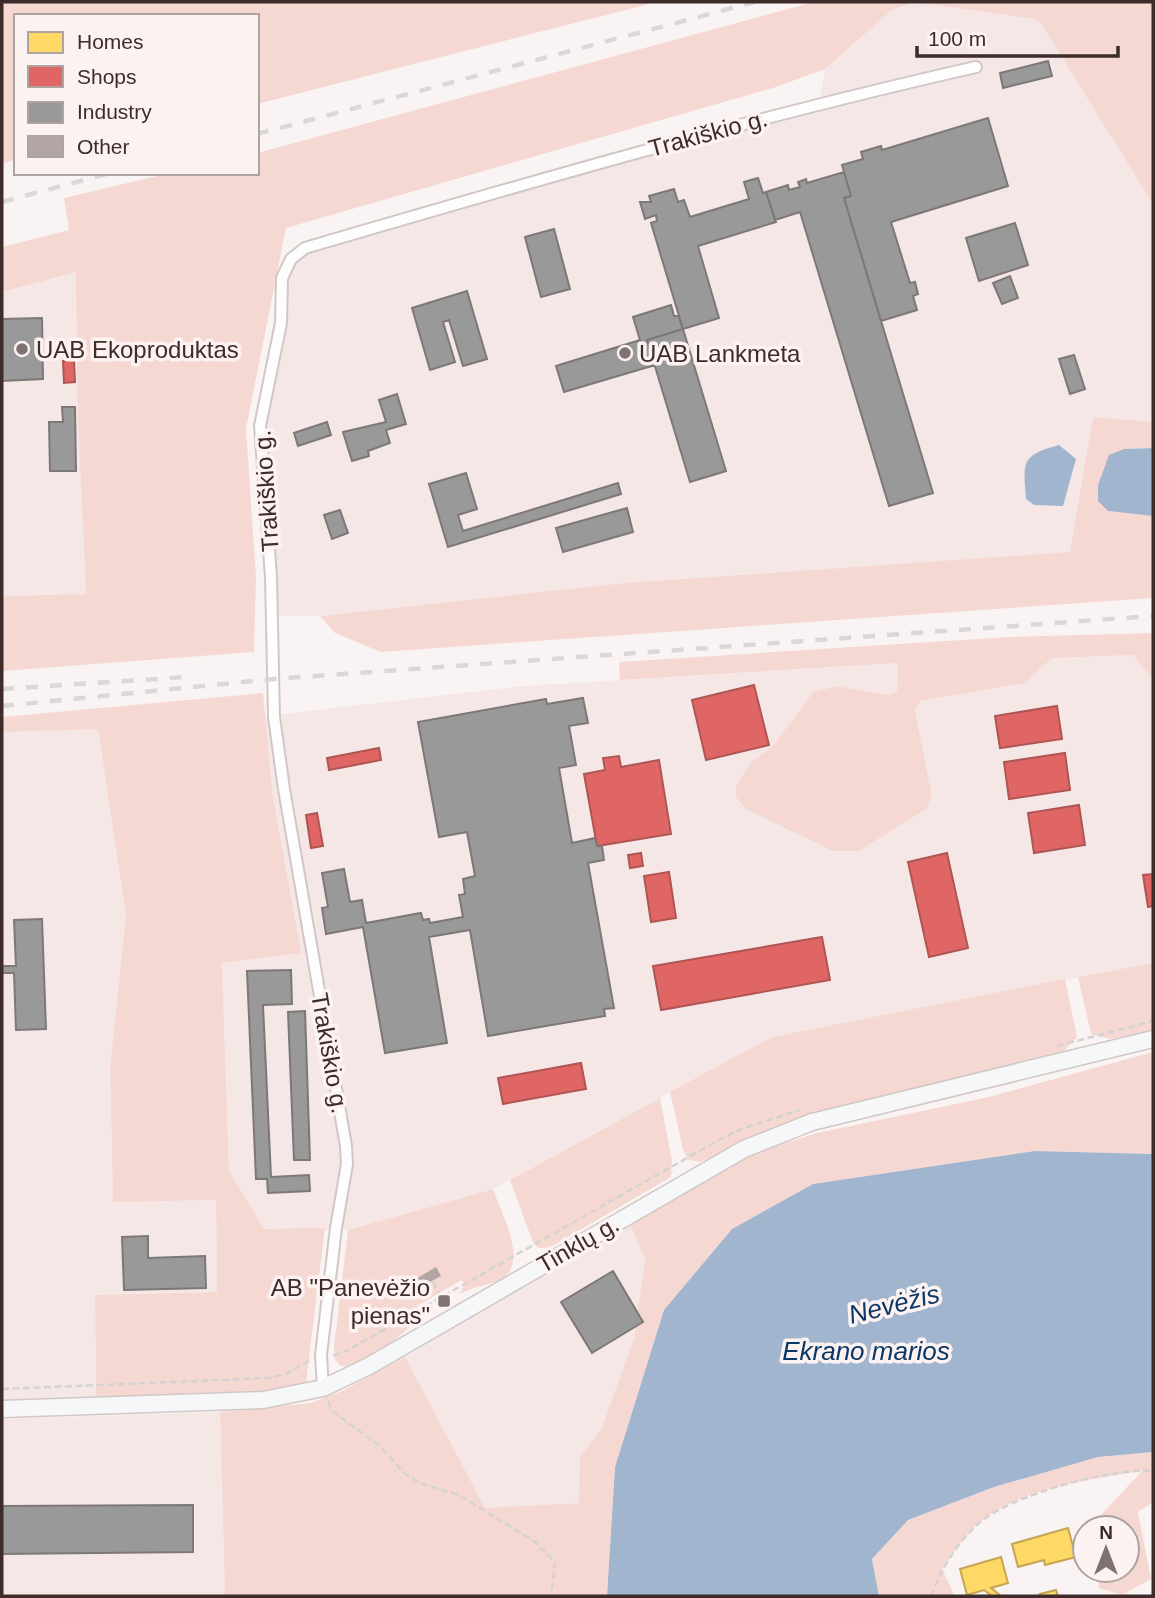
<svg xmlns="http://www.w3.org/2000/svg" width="1155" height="1598" font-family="Arial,sans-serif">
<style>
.built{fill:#f5e7e5}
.green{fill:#f6d8d3}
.water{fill:#a2b5cf}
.homes{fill:#ffd966;stroke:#c5a554;stroke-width:2}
.shops{fill:#e06666;stroke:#af5554;stroke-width:2}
.industry{fill:#999;stroke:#7d7877;stroke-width:2}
.building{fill:#b2a6a4}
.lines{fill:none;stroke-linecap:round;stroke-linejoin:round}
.minor-casing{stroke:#d1c7c5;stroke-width:14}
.secondary-casing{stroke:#d1c7c5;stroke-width:19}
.path{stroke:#d5d3d2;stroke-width:2.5;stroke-dasharray:7 3.5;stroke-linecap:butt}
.minor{stroke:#fefdfd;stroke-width:10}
.secondary{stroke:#f6f7f9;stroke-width:16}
.rail{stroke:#dad8d7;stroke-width:4.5;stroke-dasharray:12 12;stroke-linecap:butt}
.poi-dot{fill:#7f7270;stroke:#fbf2f1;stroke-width:2.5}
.labels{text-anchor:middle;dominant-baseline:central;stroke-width:7;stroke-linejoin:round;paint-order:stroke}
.street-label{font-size:24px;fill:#3d2c29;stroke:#fbf2f1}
.poi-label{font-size:24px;fill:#3d2c29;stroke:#fbf2f1;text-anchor:start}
.water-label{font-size:26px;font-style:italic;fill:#0b3767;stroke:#fbf2f1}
</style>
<rect width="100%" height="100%" fill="#f9f4f3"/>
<!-- built -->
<path class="built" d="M 915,2 L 1034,19 L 1043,25 L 1153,204 L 1153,422 L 1093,417 L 1071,552 L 624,583 L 320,616 L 272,616 L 260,426 L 281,323 L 282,278 L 305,248 L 819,103 L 825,69 L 892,10 Z
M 76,271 L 77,399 L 86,594 L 2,596 L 2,292 Z
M 1133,655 L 1153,680 L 1153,963 L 772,1037 L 493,1189 L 348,1230 L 264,1229 L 229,1172 L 222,963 L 300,953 L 273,797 L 265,716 L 524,686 L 898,663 L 898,692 L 888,695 L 837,686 L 813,692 L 772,747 L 752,761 L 932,794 L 915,709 L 920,701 L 1025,683 L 1052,658 Z
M 98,728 L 126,916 L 110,1066 L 113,1201 L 216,1200 L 217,1292 L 95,1295 L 96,1397 L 2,1401 L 2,732 Z
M 629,1222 L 645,1260 L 634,1338 L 602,1427 L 580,1457 L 580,1503 L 485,1509 L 405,1357 Z
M 220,1412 L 225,1596 L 2,1596 L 2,1419 Z"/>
<!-- green -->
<path class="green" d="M 2,2 L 657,2 L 257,104 L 257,16 L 16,16 L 16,160 L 2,163 Z
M 814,2 L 1153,2 L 1153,204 L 1042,25 L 1034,19 L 915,2 L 892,10 L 825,69 L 776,87 L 286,228 L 246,429 L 256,577 L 254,652 L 2,671 L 2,596 L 86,594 L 77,399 L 76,272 L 2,292 L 2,247 L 69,230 L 64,198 L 170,173 L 257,173 L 257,153 Z
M 1093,417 L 1153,422 L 1153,448 L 1124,449 L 1108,511 L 1153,516 L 1153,598 L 381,652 L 335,633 L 320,616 L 624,583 L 1070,552 Z
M 1153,633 L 1153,680 L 1133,655 L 1052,658 L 1025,683 L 920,701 L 915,710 L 932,795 L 926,809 L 859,851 L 833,851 L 746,809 L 736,797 L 736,785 L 752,761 L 772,747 L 813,692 L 837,686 L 888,695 L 897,692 L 898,663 L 620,680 L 619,662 L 1008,637 Z
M 263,693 L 273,797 L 301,953 L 222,963 L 229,1171 L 264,1229 L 325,1228 L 306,1383 L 270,1391 L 96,1397 L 95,1295 L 217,1292 L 216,1200 L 113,1202 L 110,1066 L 126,916 L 98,729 L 2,732 L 2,717 Z
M 1153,963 L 1153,1030 L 1110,1039 L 1091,1034 L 1078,977 Z
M 1065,979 L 1077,1037 L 1060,1055 L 792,1121 L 700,1162 L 689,1160 L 683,1150 L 670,1092 L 772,1037 Z
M 1153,1052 L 1153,1154 L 1035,1151 L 813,1184 L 732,1229 L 664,1310 L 615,1467 L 607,1596 L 225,1596 L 220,1412 L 311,1403 L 342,1391 L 405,1357 L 485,1508 L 579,1503 L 580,1457 L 602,1427 L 634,1338 L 645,1260 L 629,1222 L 724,1166 L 762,1150 L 817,1133 L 989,1097 Z
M 660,1098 L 672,1161 L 671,1177 L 549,1248 L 538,1248 L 532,1240 L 510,1180 Z
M 493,1189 C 501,1213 533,1268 496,1282 C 483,1286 472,1287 460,1294 L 464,1285 L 462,1280 L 417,1306 L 420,1311 L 430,1311 C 410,1324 367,1371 341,1366 L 335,1360 L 334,1346 L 348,1230 Z
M 1153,1452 L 1153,1502 L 1138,1512 L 1151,1579 L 1122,1595 L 1099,1588 L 1096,1570 L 1127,1570 L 1127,1528 L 1099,1528 L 1101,1515 L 1142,1471 C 1092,1479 1019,1488 979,1523 C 964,1536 953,1553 942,1569 L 955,1596 L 879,1596 L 872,1559 L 908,1520 L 994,1487 L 1098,1457 Z"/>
<!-- water -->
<path class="water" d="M 1059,445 L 1076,459 L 1063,506 L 1034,505 L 1026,499 C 1023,462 1021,455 1059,445 Z
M 1153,448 L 1153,516 L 1108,511 L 1098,501 L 1098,485 L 1109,455 L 1124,449 Z
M 1035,1151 L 1153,1154 L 1153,1452 L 1098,1457 L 994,1487 L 908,1520 L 872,1559 L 879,1596 L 607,1596 L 615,1467 L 664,1310 L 732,1229 L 813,1184 Z"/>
<!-- homes -->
<path class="homes" d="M 1068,1528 L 1076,1557 L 1045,1565 L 1044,1560 L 1018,1567 L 1012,1544 Z
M 1001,1557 L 1008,1583 L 991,1588 L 1001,1596 L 992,1596 L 984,1590 L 967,1595 L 960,1569 Z
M 1056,1590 L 1058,1596 L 1041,1596 L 1040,1594 Z"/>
<!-- shops -->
<path class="shops" d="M 74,360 L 75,382 L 64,383 L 63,361 Z
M 754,685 L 769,745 L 706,760 L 692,700 Z
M 1057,706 L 1062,739 L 1000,748 L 995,716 Z
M 379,748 L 381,760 L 329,770 L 327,758 Z
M 1065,753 L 1070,790 L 1009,799 L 1004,762 Z
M 619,756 L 621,767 L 659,760 L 671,834 L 597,846 L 584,774 L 605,770 L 603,758 Z
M 1079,805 L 1085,845 L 1034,853 L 1028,813 Z
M 317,813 L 323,846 L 311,848 L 306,815 Z
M 641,853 L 643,866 L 630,868 L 628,855 Z
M 947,853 L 968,948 L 929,957 L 908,862 Z
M 669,872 L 676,918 L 651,922 L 644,876 Z
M 1153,874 L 1153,906 L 1148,907 L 1143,875 Z
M 822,937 L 830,980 L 661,1010 L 653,966 Z
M 581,1063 L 586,1089 L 503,1104 L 498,1078 Z"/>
<!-- industry -->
<path class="industry" d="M 1048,61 L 1052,76 L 1003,88 L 1000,73 Z
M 988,118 L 1008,186 L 891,222 L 910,283 L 915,282 L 918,294 L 913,296 L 917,310 L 881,321 L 844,198 L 851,196 L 842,165 L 863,159 L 861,152 L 881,146 L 882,150 Z
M 844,172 L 851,196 L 844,198 L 933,493 L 889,506 L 800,212 L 775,220 L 766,192 L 788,185 L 789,190 L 800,187 L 798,182 L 806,179 L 807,183 Z
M 758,178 L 763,193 L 766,192 L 776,222 L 698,246 L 719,318 L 683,329 L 651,223 L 657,221 L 656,215 L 645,219 L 640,202 L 651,202 L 649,196 L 674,189 L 678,202 L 684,200 L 690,217 L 749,199 L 744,182 Z
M 1015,223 L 1028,265 L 979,281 L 966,238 Z
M 554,229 L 570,289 L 541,297 L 525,237 Z
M 1010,276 L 1018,298 L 1002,304 L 993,283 Z
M 467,291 L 487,359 L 463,366 L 449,320 L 443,322 L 455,362 L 430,370 L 412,308 Z
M 671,305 L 674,316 L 678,315 L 683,329 L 647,340 L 655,365 L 564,392 L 556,366 L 640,340 L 633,317 Z
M 42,318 L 43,379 L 2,381 L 2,319 Z
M 683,329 L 726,471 L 690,482 L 647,340 Z
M 1074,355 L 1085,389 L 1070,394 L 1059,359 Z
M 397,394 L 406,424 L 386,430 L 390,443 L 368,451 L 369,456 L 352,461 L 343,432 L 386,422 L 379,400 Z
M 62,407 L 75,407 L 76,471 L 50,471 L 49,422 L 63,422 Z
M 327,422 L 331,435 L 298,446 L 294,433 Z
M 466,473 L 477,509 L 458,515 L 463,531 L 618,483 L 621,494 L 448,547 L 429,484 Z
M 627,508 L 633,532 L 563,552 L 556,528 Z
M 340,510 L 348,533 L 332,539 L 324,515 Z
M 583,698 L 588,723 L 569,726 L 576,765 L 559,768 L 572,843 L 595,838 L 597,846 L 602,846 L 604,860 L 588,863 L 614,1008 L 604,1009 L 605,1016 L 488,1036 L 470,930 L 429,937 L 447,1043 L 385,1053 L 363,927 L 326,934 L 322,908 L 328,907 L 322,873 L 344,869 L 350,902 L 362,900 L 366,923 L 421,913 L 423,920 L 429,919 L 430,923 L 463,917 L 459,895 L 465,894 L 463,879 L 475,876 L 467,832 L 439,837 L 418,722 L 546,699 L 547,704 Z
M 42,919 L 46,1029 L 16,1030 L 14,973 L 2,973 L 2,966 L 16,966 L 14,920 Z
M 291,970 L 292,1004 L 263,1005 L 271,1177 L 309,1175 L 310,1191 L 268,1193 L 267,1179 L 256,1179 L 247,971 Z
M 305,1011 L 310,1160 L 294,1160 L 288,1012 Z
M 148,1236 L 148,1258 L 205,1256 L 206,1288 L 124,1290 L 122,1237 Z
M 613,1271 L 643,1322 L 592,1353 L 561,1302 Z
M 193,1505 L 193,1552 L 2,1554 L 2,1506 Z"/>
<!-- building -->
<path class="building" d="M 436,1267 L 441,1276 L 419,1288 L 414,1280 Z"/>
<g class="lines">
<!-- minor casing -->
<g class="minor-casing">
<path id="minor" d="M 323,1388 L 321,1355 L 336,1228 L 347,1164 L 346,1146 L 284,789 L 274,717 L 271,577 L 260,426 L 281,323 L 282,278 L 291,259 L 305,248 C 527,183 750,118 976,67"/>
</g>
<!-- secondary casing -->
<g class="secondary-casing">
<path id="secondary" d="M 2,1409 L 263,1400 L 323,1388 L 369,1366 L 744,1149 L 812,1122 L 1153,1039"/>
</g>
<!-- path -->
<path class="path" d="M 1057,1046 L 1153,1021
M 433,1282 L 444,1301
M 333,1356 L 348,1350 L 717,1141 L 741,1129 L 800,1110
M 2,1389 L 269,1378 L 286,1374 L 309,1361
M 328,1401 L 332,1411 L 380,1446 L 404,1473 L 420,1483 L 459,1495 L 534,1541 L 555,1562 L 551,1596
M 931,1596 C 942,1568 956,1544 978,1524 C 1008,1496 1113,1467 1153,1471"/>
<!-- minor -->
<use href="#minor" class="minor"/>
<!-- secondary -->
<use href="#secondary" class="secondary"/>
<!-- rail -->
<path class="rail" d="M 257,134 L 755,2
M 2,202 L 110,173
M 2,689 L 187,677
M 2,706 L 273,679 L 1153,616"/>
</g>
<!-- markers -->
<g class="poi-dot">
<circle cx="22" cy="349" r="7"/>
<circle cx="625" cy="353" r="7"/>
<rect x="437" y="1294" width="14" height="14" rx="3.5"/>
</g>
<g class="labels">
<!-- street labels -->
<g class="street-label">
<text transform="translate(708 133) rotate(-15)">Trakiškio g.</text>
<text transform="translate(266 491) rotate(-94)">Trakiškio g.</text>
<text transform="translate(330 1053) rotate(80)">Trakiškio g.</text>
<text transform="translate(578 1244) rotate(-30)">Tinklų g.</text>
</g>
<!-- poi labels -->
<g class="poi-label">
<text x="36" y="349">UAB Ekoproduktas</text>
<text x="639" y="353">UAB Lankmeta</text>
<text x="430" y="1287" text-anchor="end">AB "Panevėžio<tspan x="430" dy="28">pienas"</tspan></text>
</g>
<!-- water labels -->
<g class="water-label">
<text transform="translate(894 1304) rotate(-14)">Nevėžis</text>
<text x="866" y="1351">Ekrano marios</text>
</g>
</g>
<!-- border -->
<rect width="1155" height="1598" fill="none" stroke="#3d2c29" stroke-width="7"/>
<!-- legend -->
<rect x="14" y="14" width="245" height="161" fill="#fbf2f1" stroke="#afa3a1" stroke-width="2"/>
<rect x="28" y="32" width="35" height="21" fill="#ffd966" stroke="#afa3a1" stroke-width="2"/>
<text x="77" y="49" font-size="21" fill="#3d2c29">Homes</text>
<rect x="28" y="66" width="35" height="21" fill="#e06666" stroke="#afa3a1" stroke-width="2"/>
<text x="77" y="84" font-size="21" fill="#3d2c29">Shops</text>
<rect x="28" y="102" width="35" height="21" fill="#999999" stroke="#afa3a1" stroke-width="2"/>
<text x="77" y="119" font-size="21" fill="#3d2c29">Industry</text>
<rect x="28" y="136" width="35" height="21" fill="#b2a6a4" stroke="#afa3a1" stroke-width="2"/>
<text x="77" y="154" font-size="21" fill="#3d2c29">Other</text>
<!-- north arrow -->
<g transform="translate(1106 1549)"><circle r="33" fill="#fbf2f1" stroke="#afa3a1" stroke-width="2"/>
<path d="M0-5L12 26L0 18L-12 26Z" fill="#7f7270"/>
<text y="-10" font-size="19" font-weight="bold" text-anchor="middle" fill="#3d2c29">N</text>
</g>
<!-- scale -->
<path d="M917 46v10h201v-10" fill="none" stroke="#3d2c29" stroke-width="3.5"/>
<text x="928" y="46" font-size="21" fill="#3d2c29" stroke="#fbf2f1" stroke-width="5" paint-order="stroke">100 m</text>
</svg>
